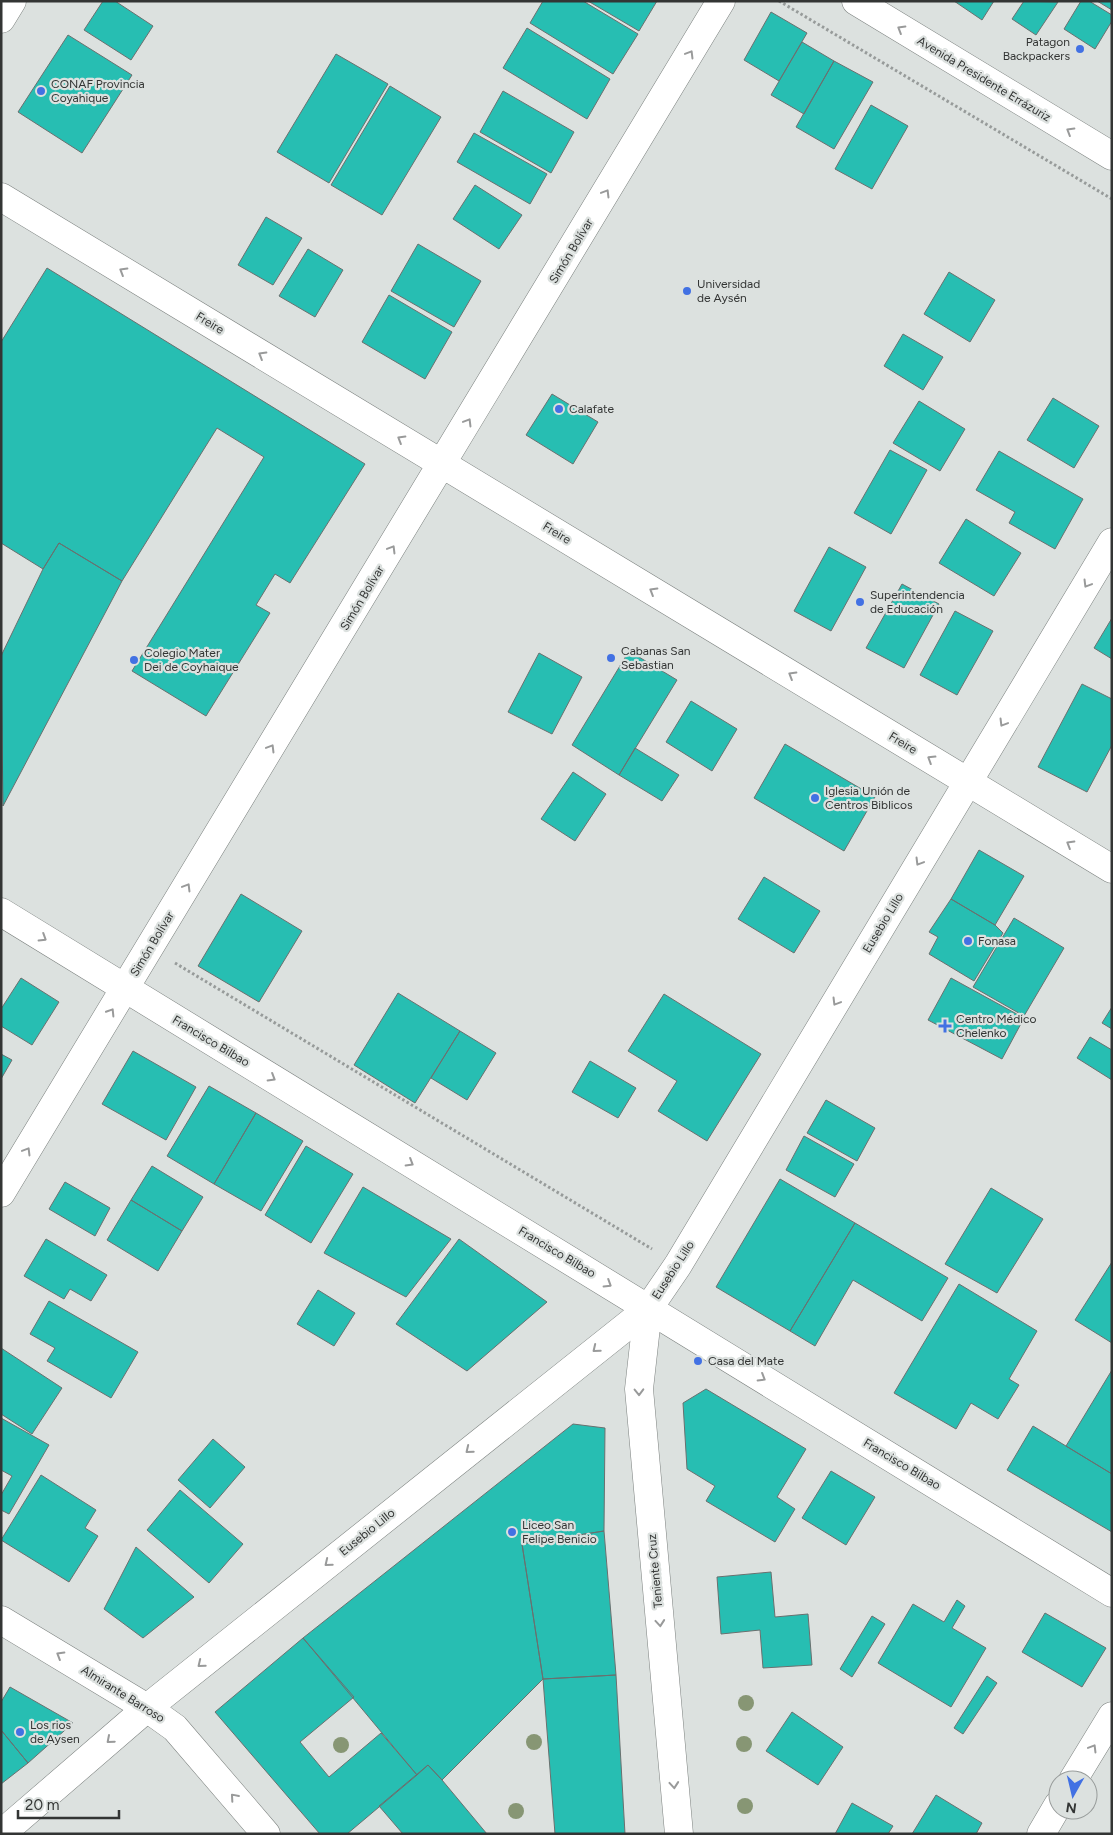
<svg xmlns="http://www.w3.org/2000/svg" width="1113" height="1835" font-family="Figtree,sans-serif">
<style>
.building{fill:#27beb2;stroke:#6a706f}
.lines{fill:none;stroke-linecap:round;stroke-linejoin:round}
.minor-casing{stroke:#7c817f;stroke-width:29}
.major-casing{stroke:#7c817f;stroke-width:29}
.path{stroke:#979b9a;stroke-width:3;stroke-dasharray:2.5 2.5;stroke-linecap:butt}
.minor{stroke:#fff;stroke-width:28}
.major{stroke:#fff;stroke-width:28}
.tree{fill:#879674}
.oneway{stroke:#999a9a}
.poi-dot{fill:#4271e3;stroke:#dce1df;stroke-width:2}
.labels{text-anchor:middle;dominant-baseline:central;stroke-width:4.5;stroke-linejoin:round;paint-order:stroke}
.poi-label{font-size:12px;fill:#333534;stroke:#dce1df;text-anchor:start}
.street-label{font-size:12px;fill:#333534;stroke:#dce1df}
</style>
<rect width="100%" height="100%" fill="#dce1df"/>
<!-- building -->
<path class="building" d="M 103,1 L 115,1 L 153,26 L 131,60 L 84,30 Z
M 543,1 L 583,1 L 638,34 L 613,74 L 530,23 Z
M 588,1 L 657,1 L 639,31 Z
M 954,1 L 994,1 L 982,20 Z
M 1024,1 L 1058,2 L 1036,35 L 1012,19 Z
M 1081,1 L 1089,1 L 1112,15 L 1112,21 L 1095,49 L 1064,29 Z
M 1097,1 L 1112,1 L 1112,10 Z
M 771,12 L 807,33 L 779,81 L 744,60 Z
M 527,28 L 610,79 L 587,119 L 503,68 Z
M 68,35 L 132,75 L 82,153 L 18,112 Z
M 802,42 L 834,61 L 804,114 L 771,95 Z
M 336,54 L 388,84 L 329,183 L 277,152 Z
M 834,61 L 873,82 L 834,149 L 796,127 Z
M 390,86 L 441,117 L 382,215 L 331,185 Z
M 503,91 L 574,132 L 551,173 L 480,132 Z
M 871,105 L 908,126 L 872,189 L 835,169 Z
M 474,133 L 547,174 L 530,204 L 457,162 Z
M 475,185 L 522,215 L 499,249 L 453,219 Z
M 266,217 L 302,238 L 273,285 L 238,265 Z
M 418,244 L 481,281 L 454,327 L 391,291 Z
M 308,249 L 343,270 L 315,317 L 279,296 Z
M 47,268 L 365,464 L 290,583 L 275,574 L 256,605 L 270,613 L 206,716 L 132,671 L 264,457 L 217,428 L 122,581 L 59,543 L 43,569 L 1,543 L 1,342 Z
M 949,272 L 995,300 L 970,342 L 924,314 Z
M 389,295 L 452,332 L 425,379 L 362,342 Z
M 903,334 L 943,357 L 923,390 L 884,366 Z
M 552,394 L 598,422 L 573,464 L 526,435 Z
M 1053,398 L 1099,426 L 1074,468 L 1027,440 Z
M 919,401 L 965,429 L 940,471 L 893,443 Z
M 890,450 L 927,470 L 891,534 L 854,513 Z
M 999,451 L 1083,499 L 1055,549 L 1009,523 L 1015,512 L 976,490 Z
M 966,519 L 1021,553 L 994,596 L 939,563 Z
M 59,543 L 122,581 L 3,806 L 1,656 L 43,569 Z
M 829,547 L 866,567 L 831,631 L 794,611 Z
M 902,584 L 939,604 L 904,668 L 866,648 Z
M 955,611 L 993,631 L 957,695 L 920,675 Z
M 1112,618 L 1112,659 L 1094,648 Z
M 629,651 L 677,680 L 619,775 L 572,745 Z
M 539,653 L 582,677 L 552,734 L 508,712 Z
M 1082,684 L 1112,699 L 1112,745 L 1087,792 L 1038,767 Z
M 691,701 L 737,729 L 712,771 L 666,742 Z
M 785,744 L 875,797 L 844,851 L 754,798 Z
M 635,748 L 679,775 L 662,801 L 619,775 Z
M 573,772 L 606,794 L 575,841 L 541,819 Z
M 979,850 L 1024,876 L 995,925 L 951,899 Z
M 764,877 L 820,911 L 794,953 L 738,919 Z
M 241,894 L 302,931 L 259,1002 L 198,966 Z
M 951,899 L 995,925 L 1003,933 L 974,981 L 929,954 L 938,937 L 929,932 Z
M 1014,918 L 1064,948 L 1024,1016 L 973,987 Z
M 21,978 L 59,1002 L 32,1045 L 1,1026 L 1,1009 Z
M 951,978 L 1024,1018 L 1002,1059 L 928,1020 Z
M 398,993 L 460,1031 L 415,1103 L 354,1065 Z
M 664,994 L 761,1054 L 707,1141 L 658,1111 L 677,1081 L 628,1051 Z
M 1112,1007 L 1112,1029 L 1102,1023 Z
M 460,1031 L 496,1053 L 467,1100 L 431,1078 Z
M 1090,1037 L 1112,1050 L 1112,1080 L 1077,1058 Z
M 133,1051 L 196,1087 L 166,1140 L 102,1104 Z
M 1,1054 L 12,1060 L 1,1079 Z
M 590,1061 L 636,1088 L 618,1118 L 572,1092 Z
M 209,1086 L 256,1113 L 214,1184 L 167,1156 Z
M 826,1100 L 875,1128 L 857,1161 L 807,1133 Z
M 256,1113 L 303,1141 L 261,1211 L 214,1184 Z
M 804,1136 L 854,1164 L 835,1197 L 786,1170 Z
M 306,1146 L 353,1174 L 311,1243 L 265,1215 Z
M 152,1166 L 203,1197 L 182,1231 L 131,1200 Z
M 780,1179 L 855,1223 L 790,1331 L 716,1287 Z
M 65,1182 L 110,1208 L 95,1236 L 49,1209 Z
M 363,1187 L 451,1239 L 406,1297 L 324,1253 Z
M 991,1188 L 1043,1219 L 997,1293 L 945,1264 Z
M 131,1200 L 182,1231 L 158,1271 L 107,1240 Z
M 855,1223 L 948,1278 L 922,1321 L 853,1280 L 815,1346 L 790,1331 Z
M 46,1239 L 107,1275 L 91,1301 L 70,1289 L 64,1299 L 24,1276 Z
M 459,1239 L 547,1302 L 467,1371 L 396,1324 Z
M 1112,1262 L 1112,1343 L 1075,1320 Z
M 959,1284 L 1037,1331 L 1009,1379 L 1019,1385 L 998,1419 L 971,1403 L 956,1429 L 894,1393 Z
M 318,1290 L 355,1313 L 334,1346 L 297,1324 Z
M 49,1301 L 138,1352 L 111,1398 L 47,1361 L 55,1348 L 30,1334 Z
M 1,1348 L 62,1388 L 32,1434 L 1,1414 Z
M 1112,1370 L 1112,1474 L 1066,1446 Z
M 706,1389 L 806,1449 L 777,1497 L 795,1509 L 775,1542 L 706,1501 L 715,1486 L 687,1469 L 683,1403 Z
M 1,1418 L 49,1445 L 9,1514 L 1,1510 L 1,1495 L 12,1476 L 1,1470 Z
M 573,1424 L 605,1428 L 604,1531 L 522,1544 L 543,1679 L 442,1780 L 428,1765 L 417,1775 L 303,1638 Z
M 1033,1426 L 1112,1474 L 1112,1532 L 1007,1470 Z
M 213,1439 L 245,1467 L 210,1508 L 178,1480 Z
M 831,1471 L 875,1497 L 846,1545 L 802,1518 Z
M 41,1475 L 96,1510 L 85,1528 L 98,1536 L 69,1582 L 1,1540 Z
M 180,1490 L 243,1544 L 209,1583 L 147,1530 Z
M 604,1531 L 616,1675 L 543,1679 L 522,1544 Z
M 136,1547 L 194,1597 L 143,1638 L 104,1609 Z
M 771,1572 L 775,1617 L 808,1614 L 812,1665 L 763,1668 L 760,1630 L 721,1634 L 717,1577 Z
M 957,1600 L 965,1606 L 952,1628 L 986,1648 L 951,1707 L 878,1663 L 913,1604 L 944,1622 Z
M 1045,1613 L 1106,1648 L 1082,1687 L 1022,1652 Z
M 872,1616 L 885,1624 L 852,1677 L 840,1669 Z
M 303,1638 L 354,1697 L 300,1742 L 329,1777 L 381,1733 L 417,1775 L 347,1834 L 320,1834 L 215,1712 Z
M 616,1675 L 625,1834 L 555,1834 L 543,1679 Z
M 987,1676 L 997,1683 L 963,1734 L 954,1728 Z
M 10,1687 L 73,1723 L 28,1763 L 1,1730 L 1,1702 Z
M 792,1712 L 843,1747 L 818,1785 L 766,1751 Z
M 1,1730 L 28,1763 L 1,1784 Z
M 428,1765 L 442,1780 L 487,1834 L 403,1834 L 379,1806 Z
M 936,1795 L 982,1823 L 976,1834 L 912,1834 Z
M 852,1803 L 893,1826 L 888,1834 L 835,1834 Z"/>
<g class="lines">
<!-- minor casing -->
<g class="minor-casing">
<path id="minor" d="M 856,1 L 1112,156
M 1,19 L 12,1
M 1,197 L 1112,869
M 1,912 L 1112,1593
M 1,1193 L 721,1
M 648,1309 L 639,1389 L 679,1834
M 1,1620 L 147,1708 L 175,1728 L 266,1834"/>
</g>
<!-- major casing -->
<g class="major-casing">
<path id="major" d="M 1073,1780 L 1112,1716
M 1,1834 L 147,1708 L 648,1309 L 678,1265 L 1112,542
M 1041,1834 L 1058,1805"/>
</g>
<!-- path -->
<path class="path" d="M 779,1 L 1112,199
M 175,963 L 652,1249"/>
<!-- minor -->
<use href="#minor" class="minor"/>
<!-- major -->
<use href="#major" class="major"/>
</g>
<!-- trees -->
<g class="tree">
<circle cx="746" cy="1703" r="8"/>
<circle cx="534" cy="1742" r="8"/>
<circle cx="744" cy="1744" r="8"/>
<circle cx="341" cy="1745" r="8"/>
<circle cx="745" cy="1806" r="8"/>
<circle cx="516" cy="1811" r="8"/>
</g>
<!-- one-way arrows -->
<defs><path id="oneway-chevron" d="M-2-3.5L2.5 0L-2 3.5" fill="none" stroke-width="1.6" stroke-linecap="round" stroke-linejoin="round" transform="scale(1.25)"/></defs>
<g class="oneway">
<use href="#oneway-chevron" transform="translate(901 29) rotate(-149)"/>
<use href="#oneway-chevron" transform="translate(690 54) rotate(-59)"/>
<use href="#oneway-chevron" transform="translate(1070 131) rotate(-149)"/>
<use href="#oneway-chevron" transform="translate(606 193) rotate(-59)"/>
<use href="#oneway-chevron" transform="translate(123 271) rotate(-149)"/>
<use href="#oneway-chevron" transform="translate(262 355) rotate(-149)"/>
<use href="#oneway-chevron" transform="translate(468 422) rotate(-59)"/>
<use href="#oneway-chevron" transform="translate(401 439) rotate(-149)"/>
<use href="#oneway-chevron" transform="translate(392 549) rotate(-59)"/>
<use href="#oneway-chevron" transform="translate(1087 584) rotate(121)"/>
<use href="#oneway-chevron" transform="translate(653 591) rotate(-149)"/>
<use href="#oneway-chevron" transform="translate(792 675) rotate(-149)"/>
<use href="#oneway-chevron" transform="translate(1003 723) rotate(121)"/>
<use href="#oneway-chevron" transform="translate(271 748) rotate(-59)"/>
<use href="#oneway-chevron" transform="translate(931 759) rotate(-148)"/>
<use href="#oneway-chevron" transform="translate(1070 844) rotate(-149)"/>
<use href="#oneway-chevron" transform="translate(919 862) rotate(121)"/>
<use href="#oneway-chevron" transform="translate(187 887) rotate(-59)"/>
<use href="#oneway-chevron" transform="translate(43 938) rotate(32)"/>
<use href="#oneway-chevron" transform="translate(836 1002) rotate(121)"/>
<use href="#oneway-chevron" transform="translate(111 1012) rotate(-58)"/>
<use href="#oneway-chevron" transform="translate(272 1078) rotate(31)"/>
<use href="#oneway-chevron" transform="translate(27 1151) rotate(-59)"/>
<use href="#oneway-chevron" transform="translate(410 1163) rotate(31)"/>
<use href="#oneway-chevron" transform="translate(608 1284) rotate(32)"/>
<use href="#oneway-chevron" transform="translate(596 1349) rotate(141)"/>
<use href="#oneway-chevron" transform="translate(762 1378) rotate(31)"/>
<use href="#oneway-chevron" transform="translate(639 1392) rotate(89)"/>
<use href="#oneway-chevron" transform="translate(469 1450) rotate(141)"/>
<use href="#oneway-chevron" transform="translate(328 1563) rotate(141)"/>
<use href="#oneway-chevron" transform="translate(660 1623) rotate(85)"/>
<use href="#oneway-chevron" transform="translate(60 1655) rotate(-149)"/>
<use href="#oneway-chevron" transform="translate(201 1664) rotate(141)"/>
<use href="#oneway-chevron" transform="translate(110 1740) rotate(139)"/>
<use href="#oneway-chevron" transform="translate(1093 1748) rotate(-59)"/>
<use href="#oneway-chevron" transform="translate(674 1785) rotate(85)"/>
<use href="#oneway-chevron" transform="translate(234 1797) rotate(-131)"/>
</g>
<!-- markers -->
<g class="poi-dot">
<circle cx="1080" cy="49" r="5"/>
<circle cx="41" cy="91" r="5"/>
<circle cx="687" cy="291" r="5"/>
<circle cx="559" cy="409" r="5"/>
<circle cx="860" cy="602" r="5"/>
<circle cx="611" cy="658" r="5"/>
<circle cx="134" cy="660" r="5"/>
<circle cx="815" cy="798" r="5"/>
<circle cx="968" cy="941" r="5"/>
<path d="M942.5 1018.5h5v5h5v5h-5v5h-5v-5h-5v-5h5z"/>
<circle cx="698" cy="1361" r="5"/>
<circle cx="512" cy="1532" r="5"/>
<circle cx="20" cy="1732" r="5"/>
</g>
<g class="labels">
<!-- poi labels -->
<g class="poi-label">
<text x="1070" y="42" text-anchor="end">Patagon<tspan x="1070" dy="14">Backpackers</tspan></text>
<text x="51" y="84">CONAF Provincia<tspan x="51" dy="14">Coyahique</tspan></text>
<text x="697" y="284">Universidad<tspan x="697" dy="14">de Aysén</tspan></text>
<text x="569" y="409">Calafate</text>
<text x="870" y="595">Superintendencia<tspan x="870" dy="14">de Educación</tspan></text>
<text x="621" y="651">Cabanas San<tspan x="621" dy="14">Sebastian</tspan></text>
<text x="144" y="653">Colegio Mater<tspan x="144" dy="14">Dei de Coyhaique</tspan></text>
<text x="825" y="791">Iglesia Unión de<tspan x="825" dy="14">Centros Biblicos</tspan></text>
<text x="978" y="941">Fonasa</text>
<text x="956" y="1019">Centro Médico<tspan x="956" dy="14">Chelenko</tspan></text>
<text x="708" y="1361">Casa del Mate</text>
<text x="522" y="1525">Liceo San<tspan x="522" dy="14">Felipe Benicio</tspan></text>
<text x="30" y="1725">Los rios<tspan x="30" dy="14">de Aysen</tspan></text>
</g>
<!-- street labels -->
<g class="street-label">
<text transform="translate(984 79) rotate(31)">Avenida Presidente Errázuriz</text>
<text transform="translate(571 251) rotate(-59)">Simón Bolívar</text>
<text transform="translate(210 323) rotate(31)">Freire</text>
<text transform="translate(557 533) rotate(31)">Freire</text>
<text transform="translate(362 598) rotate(-59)">Simón Bolívar</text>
<text transform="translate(903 743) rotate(31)">Freire</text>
<text transform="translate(883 923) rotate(-59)">Eusebio Lillo</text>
<text transform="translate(152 944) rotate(-59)">Simón Bolívar</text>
<text transform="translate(211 1041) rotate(31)">Francisco Bilbao</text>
<text transform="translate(557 1252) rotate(31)">Francisco Bilbao</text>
<text transform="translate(673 1270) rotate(-57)">Eusebio Lillo</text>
<text transform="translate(902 1464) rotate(31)">Francisco Bilbao</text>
<text transform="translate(367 1532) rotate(-39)">Eusebio Lillo</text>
<text transform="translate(655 1571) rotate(-95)">Teniente Cruz</text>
<text transform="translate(123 1694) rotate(32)">Almirante Barroso</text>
</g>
</g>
<!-- border -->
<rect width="1113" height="1835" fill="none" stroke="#333534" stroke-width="5"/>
<!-- north arrow -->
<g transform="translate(1073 1795) rotate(188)"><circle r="24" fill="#dce1df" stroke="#989c9b"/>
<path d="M0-4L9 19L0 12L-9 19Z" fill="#4271e3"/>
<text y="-8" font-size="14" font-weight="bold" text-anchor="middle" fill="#333534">N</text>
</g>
<!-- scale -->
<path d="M18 1810v8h101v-8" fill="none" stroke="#333534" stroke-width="2.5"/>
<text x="25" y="1810" font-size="15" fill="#333534" stroke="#dce1df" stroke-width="4" paint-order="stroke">20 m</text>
</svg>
